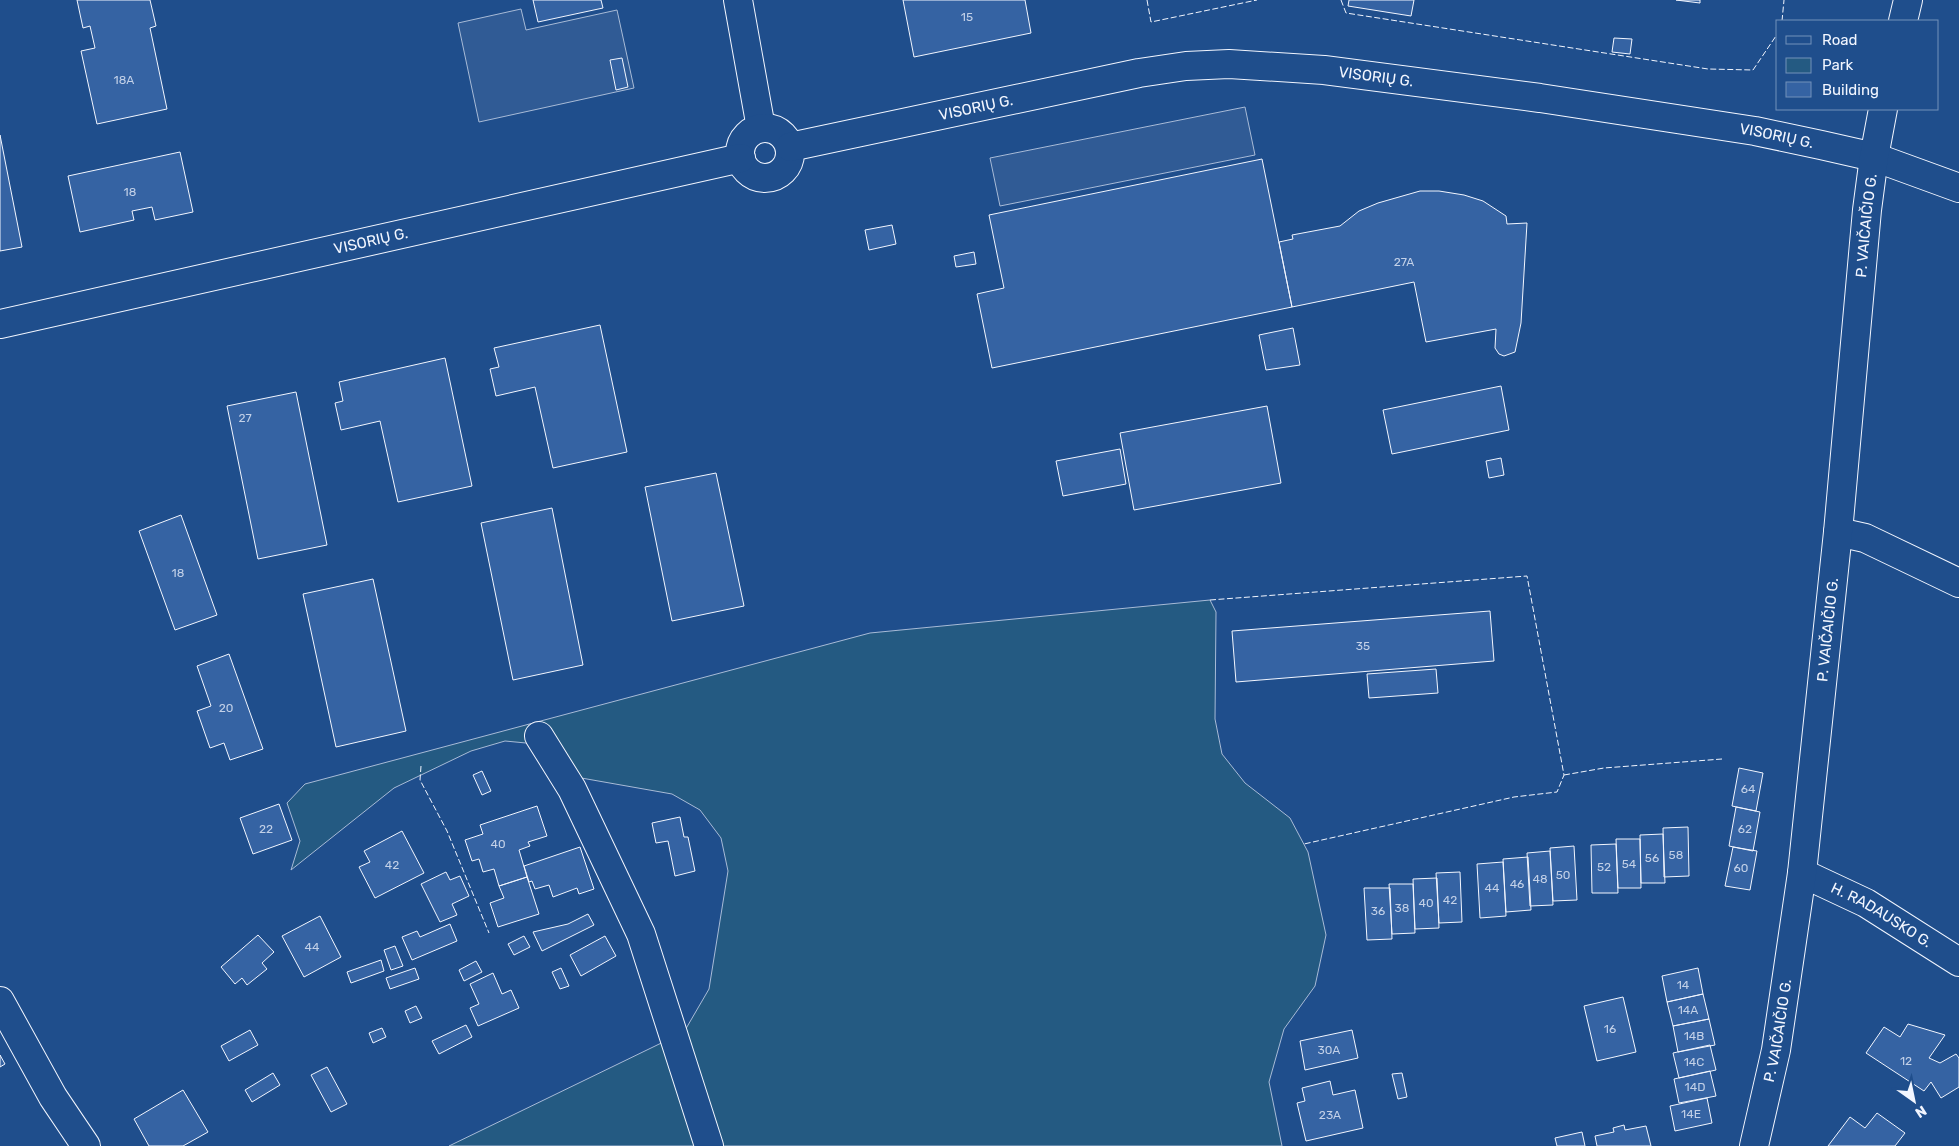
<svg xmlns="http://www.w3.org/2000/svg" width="1959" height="1146" font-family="Rubik,sans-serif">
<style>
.green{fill:#245a82;stroke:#a8bbd7}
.parking{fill:#305b95;stroke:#a8bbd7}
.building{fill:#3563a3;stroke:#f2f6ff}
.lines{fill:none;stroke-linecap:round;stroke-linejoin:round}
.minor-casing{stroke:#f2f6ff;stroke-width:30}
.minor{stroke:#1f4e8c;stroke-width:28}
.fence{stroke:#f2f6ff;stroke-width:1;stroke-dasharray:6 2.5;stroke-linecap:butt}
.labels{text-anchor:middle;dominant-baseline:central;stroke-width:4;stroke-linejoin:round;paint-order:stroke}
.number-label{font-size:12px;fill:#c3d1e8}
.street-label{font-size:15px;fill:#f2f6ff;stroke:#1f4e8c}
</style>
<rect width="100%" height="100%" fill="#1f4e8c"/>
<!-- green -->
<path class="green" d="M 1210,600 L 1216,612 L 1215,719 L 1222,754 L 1245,783 L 1290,818 L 1308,852 L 1326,935 L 1315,986 L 1284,1029 L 1269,1082 L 1282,1146 L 449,1146 L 684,1032 L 709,989 L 728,871 L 721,838 L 700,810 L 672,794 L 570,776 L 526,743 L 505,741 L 471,751 L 394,788 L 291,870 L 300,841 L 287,803 L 305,784 L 870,633 Z"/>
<!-- parking -->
<path class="parking" d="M 521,9 L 526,30 L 617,10 L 634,88 L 479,122 L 458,23 Z
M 1245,107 L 1255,155 L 1000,206 L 990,158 Z"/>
<!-- building -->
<path class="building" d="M 77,0 L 150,0 L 156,26 L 150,28 L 167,109 L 97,124 L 81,51 L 95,48 L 90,26 L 83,28 Z
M 533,0 L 601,0 L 603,8 L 538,22 Z
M 903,0 L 1025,0 L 1031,33 L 914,57 Z
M 1349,0 L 1414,0 L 1411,16 L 1348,6 Z
M 1676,0 L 1700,0 L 1700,3 Z
M 1614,38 L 1632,39 L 1630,54 L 1612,52 Z
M 622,58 L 628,87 L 616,90 L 610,60 Z
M 0,135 L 22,247 L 0,251 Z
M 180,152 L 193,212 L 155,220 L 152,207 L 132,211 L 134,220 L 80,232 L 68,176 Z
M 1262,159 L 1292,307 L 992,368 L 977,294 L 1004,288 L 989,215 Z
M 1420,191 L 1439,191 L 1464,195 L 1483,201 L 1506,216 L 1507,224 L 1527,223 L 1521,323 L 1515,352 L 1504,356 L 1499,354 L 1495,348 L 1496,329 L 1426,342 L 1414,282 L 1292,307 L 1279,242 L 1293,239 L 1292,235 L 1340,226 L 1359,211 L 1378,203 Z
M 892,225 L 896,244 L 869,250 L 865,230 Z
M 974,252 L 976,264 L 956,267 L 954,256 Z
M 600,325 L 627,452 L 553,468 L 535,387 L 496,396 L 490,369 L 499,367 L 494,348 Z
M 1293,328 L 1300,365 L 1266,370 L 1259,335 Z
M 445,358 L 472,486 L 398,502 L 380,421 L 341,430 L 335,403 L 343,401 L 339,382 Z
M 1501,386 L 1509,430 L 1392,454 L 1383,410 Z
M 296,392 L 327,545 L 258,559 L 227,406 Z
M 1267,406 L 1281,483 L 1134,510 L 1120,433 Z
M 1120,449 L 1126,484 L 1063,496 L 1056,461 Z
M 1501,458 L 1504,475 L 1489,478 L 1486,461 Z
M 716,473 L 744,606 L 672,621 L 645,487 Z
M 552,508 L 583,665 L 513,680 L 481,523 Z
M 181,515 L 217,615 L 175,630 L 139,531 Z
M 373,579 L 406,731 L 336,747 L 303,594 Z
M 1490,611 L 1494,661 L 1236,682 L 1232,631 Z
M 229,654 L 263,749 L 230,760 L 224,743 L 210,748 L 197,711 L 211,706 L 197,666 Z
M 1436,669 L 1438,693 L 1369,698 L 1367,674 Z
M 1739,768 L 1763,773 L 1756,811 L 1732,806 Z
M 482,771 L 491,791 L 482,795 L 473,775 Z
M 279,804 L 292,840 L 253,854 L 240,818 Z
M 537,806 L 547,836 L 528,842 L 530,846 L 519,850 L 527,877 L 499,886 L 494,869 L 483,872 L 479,859 L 472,861 L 465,840 L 483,834 L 480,825 Z
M 1736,807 L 1760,812 L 1753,851 L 1729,846 Z
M 680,817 L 684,837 L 688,837 L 695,871 L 675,876 L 668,841 L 656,843 L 652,823 Z
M 1688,827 L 1689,876 L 1664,877 L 1663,828 Z
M 402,831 L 424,873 L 375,898 L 359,867 L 370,862 L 364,851 Z
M 1663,834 L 1665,883 L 1641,883 L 1640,835 Z
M 1616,839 L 1640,839 L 1641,888 L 1618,888 Z
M 1616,844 L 1618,893 L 1592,893 L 1591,845 Z
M 1574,846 L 1577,900 L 1553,901 L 1550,848 Z
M 580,847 L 594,889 L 579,894 L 577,888 L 553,897 L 549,885 L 535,889 L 532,881 L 529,882 L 524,866 Z
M 1733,847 L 1757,851 L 1750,890 L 1725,886 Z
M 1550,851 L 1553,905 L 1530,906 L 1527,853 Z
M 1528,857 L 1531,910 L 1506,912 L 1503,859 Z
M 1503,862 L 1506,916 L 1480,918 L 1477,864 Z
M 446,872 L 450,880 L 460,876 L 469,896 L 452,904 L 457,915 L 440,922 L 421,884 Z
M 1460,872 L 1462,922 L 1439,923 L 1436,873 Z
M 527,877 L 539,914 L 498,927 L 490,903 L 504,898 L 499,886 Z
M 1437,878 L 1439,928 L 1415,929 L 1413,879 Z
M 1389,884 L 1413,884 L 1415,933 L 1392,934 Z
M 1364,888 L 1390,888 L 1392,939 L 1367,940 Z
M 588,914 L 594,925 L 542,951 L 533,932 L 568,924 Z
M 320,916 L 341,957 L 304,977 L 282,936 Z
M 450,924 L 457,941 L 412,960 L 402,937 L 417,931 L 420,937 Z
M 258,935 L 274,952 L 262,963 L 267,969 L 247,985 L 242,978 L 235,984 L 221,967 Z
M 524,936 L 530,947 L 514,955 L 508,944 Z
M 605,936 L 616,956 L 581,976 L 570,955 Z
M 395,946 L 403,966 L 391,970 L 384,950 Z
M 381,960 L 384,971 L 351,983 L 347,972 Z
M 476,961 L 482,972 L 464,981 L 459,970 Z
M 415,968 L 419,979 L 390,989 L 386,978 Z
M 561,968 L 569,986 L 560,989 L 552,972 Z
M 1698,968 L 1703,994 L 1667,1002 L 1662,976 Z
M 493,973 L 502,994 L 511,990 L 519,1008 L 478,1026 L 470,1008 L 479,1004 L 470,984 Z
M 1703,994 L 1709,1019 L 1673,1026 L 1667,1002 Z
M 1623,997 L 1636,1052 L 1597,1061 L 1584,1006 Z
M 416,1006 L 422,1018 L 410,1023 L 405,1011 Z
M 1709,1019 L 1715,1045 L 1678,1052 L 1673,1026 Z
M 1908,1024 L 1945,1035 L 1929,1058 L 1940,1063 L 1956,1054 L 1959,1058 L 1959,1087 L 1941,1098 L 1931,1082 L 1924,1091 L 1866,1053 L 1884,1027 L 1900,1037 Z
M 466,1025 L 472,1037 L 439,1054 L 432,1041 Z
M 382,1028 L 386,1037 L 373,1043 L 369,1033 Z
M 250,1030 L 258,1045 L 229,1061 L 221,1046 Z
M 1352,1030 L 1358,1058 L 1305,1070 L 1300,1041 Z
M 1710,1045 L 1716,1070 L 1679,1078 L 1673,1053 Z
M 0,1055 L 5,1064 L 0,1067 Z
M 327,1067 L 347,1104 L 331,1112 L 311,1075 Z
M 1710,1071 L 1716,1096 L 1679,1103 L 1674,1079 Z
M 273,1073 L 280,1085 L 252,1102 L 245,1090 Z
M 1402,1073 L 1407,1097 L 1398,1099 L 1392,1074 Z
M 1330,1081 L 1333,1095 L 1355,1090 L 1363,1128 L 1306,1141 L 1297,1103 L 1305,1101 L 1302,1088 Z
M 183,1090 L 208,1132 L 183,1146 L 149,1146 L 134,1119 Z
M 1707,1098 L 1712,1123 L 1675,1131 L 1670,1106 Z
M 1877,1113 L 1905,1133 L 1895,1146 L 1828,1146 L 1850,1117 L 1865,1128 Z
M 1624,1125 L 1625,1130 L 1646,1126 L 1651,1146 L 1597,1146 L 1595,1136 L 1614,1132 L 1613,1128 Z
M 1582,1132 L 1585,1146 L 1557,1146 L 1555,1138 Z"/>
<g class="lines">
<!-- minor casing -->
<g class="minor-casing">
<g id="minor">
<path d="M 738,0 L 761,128"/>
<path d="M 1903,21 L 1908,0"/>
<circle cx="765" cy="153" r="25"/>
<path id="s1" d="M 790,147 L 1139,73 L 1186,66 L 1229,64 L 1324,70 L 1540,98 L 1755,131 L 1821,145 L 1874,157 L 1959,188"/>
<path id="s2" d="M 0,324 L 741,158"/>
<path d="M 1838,532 L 1865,538 L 1959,583"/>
<path d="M 539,736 L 572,789 L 641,934 L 709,1146"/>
<path id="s3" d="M 1802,873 L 1866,903 L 1959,962"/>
<path d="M 0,1001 L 53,1097 L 86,1146"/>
<path id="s4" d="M 1754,1146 L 1776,1050 L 1802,873 L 1838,532 L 1867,210 L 1874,157 L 1883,109"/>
</g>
</g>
<!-- minor -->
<use href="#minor" class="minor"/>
<!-- fence -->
<path class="fence" d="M 1147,0 L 1151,22 L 1257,0
M 1341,0 L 1346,13 L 1708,69 L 1753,70 L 1778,33
M 1782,21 L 1784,0
M 1210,600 L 1527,576 L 1564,775 L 1557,792 L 1514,797 L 1304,844
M 421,766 L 420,780 L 447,831 L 489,933
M 1564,775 L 1604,768 L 1722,759"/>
</g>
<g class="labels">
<!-- number labels -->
<g class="number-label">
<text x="967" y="17">15</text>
<text x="124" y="80">18A</text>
<text x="130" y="192">18</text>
<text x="1404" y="262">27A</text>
<text x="245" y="418">27</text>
<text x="178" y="573">18</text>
<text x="1363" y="646">35</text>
<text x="226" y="708">20</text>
<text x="1748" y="789">64</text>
<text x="266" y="829">22</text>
<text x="1745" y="829">62</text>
<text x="498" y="844">40</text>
<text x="1676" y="855">58</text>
<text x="1652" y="858">56</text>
<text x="1629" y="864">54</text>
<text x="392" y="865">42</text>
<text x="1604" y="867">52</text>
<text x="1741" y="868">60</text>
<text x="1563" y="875">50</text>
<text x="1540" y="879">48</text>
<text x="1517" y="884">46</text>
<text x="1492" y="888">44</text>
<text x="1450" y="900">42</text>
<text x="1426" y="903">40</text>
<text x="1402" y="908">38</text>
<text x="1378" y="911">36</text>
<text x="312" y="947">44</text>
<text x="1683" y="985">14</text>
<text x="1688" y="1010">14A</text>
<text x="1610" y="1029">16</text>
<text x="1694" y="1036">14B</text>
<text x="1329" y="1050">30A</text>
<text x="1906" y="1061">12</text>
<text x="1694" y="1062">14C</text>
<text x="1695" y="1087">14D</text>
<text x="1691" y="1114">14E</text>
<text x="1330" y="1115">23A</text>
</g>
<!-- street labels -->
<g class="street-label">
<text stroke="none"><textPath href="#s1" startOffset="595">VISORIŲ G.</textPath></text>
<text stroke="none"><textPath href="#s1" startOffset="190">VISORIŲ G.</textPath></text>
<text stroke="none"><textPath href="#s1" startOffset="1000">VISORIŲ G.</textPath></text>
<text stroke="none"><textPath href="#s4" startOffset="928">P. VAIČAIČIO G.</textPath></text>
<text stroke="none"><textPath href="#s2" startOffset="380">VISORIŲ G.</textPath></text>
<text stroke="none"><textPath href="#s4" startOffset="522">P. VAIČAIČIO G.</textPath></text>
<text stroke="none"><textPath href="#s3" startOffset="90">H. RADAUSKO G.</textPath></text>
<text stroke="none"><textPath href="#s4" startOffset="118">P. VAIČAIČIO G.</textPath></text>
</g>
</g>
<!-- legend -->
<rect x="1776" y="20" width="162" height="90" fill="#1f4e8c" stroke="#7391ba"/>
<rect x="1786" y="36" width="25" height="8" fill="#1f4e8c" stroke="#7391ba"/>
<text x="1822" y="45" font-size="15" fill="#f2f6ff">Road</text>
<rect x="1786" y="58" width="25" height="15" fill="#245a82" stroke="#7391ba"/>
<text x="1822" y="70" font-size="15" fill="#f2f6ff">Park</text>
<rect x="1786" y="82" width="25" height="15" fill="#3563a3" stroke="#7391ba"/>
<text x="1822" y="95" font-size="15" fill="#f2f6ff">Building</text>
<!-- north arrow -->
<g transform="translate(1914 1101) rotate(147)" stroke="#1f4e8c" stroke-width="4" paint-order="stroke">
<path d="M0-4L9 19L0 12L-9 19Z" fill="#f2f6ff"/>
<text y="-8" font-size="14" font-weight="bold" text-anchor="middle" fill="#f2f6ff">N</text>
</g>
</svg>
